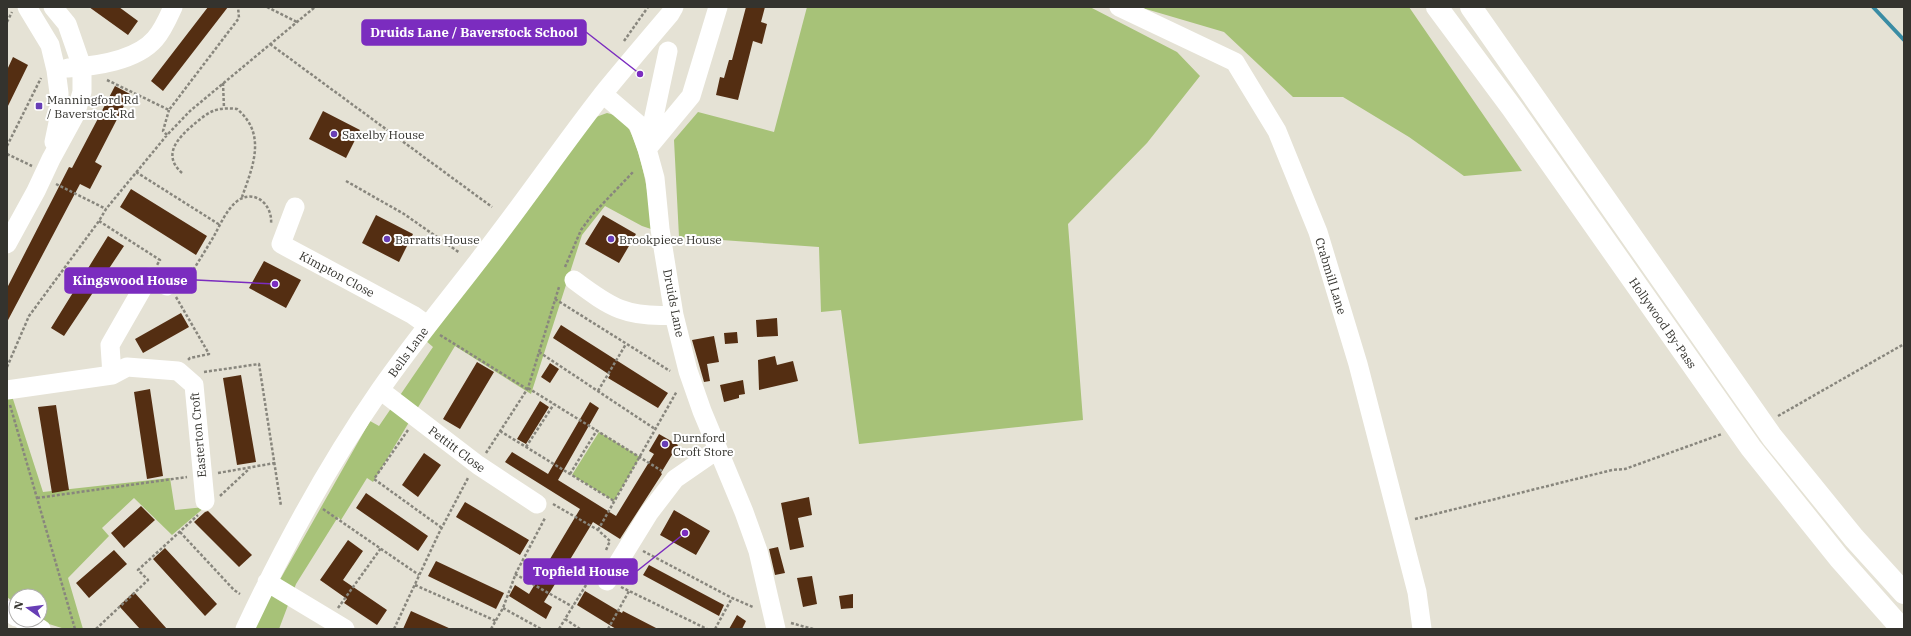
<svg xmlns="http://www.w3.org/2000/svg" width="1911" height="636" font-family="'IBM Plex Serif',serif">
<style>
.green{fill:#a7c278}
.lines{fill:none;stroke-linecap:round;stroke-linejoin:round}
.stream{stroke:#3a8ca4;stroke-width:4}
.building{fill:#542e12}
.path{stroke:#88867d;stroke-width:2.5;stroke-dasharray:3 2;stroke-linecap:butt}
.minor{stroke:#fff;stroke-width:19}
.highway{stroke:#fff;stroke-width:22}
.poi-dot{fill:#683eb6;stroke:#fff;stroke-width:1.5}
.labels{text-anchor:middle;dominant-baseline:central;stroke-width:4;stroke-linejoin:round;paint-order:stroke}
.poi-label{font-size:12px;fill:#34332e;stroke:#fff;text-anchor:start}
.street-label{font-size:12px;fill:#34332e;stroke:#fff}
.leader{fill:none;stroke:#7b2cbf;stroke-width:1.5}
.callout-dot{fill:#7b2cbf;stroke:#fff;stroke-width:1.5}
.callout{fill:#7b2cbf;stroke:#7b2cbf;stroke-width:1.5}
.callout-label{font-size:13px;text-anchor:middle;font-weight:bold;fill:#fff}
</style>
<rect width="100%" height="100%" fill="#e5e2d5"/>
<!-- green -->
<path class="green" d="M 807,7 L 1090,7 L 1177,52 L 1200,76 L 1147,143 L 1068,224 L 1083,420 L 859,444 L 841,310 L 821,312 L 819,247 L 679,237 L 674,140 L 698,112 L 774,132 Z
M 1139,7 L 1409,7 L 1522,171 L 1464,176 L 1409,137 L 1343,97 L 1293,97 L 1224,32 Z
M 607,113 C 610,114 616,115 619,117 C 641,133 649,203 654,230 L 642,226 L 605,206 L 582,235 L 531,394 L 455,346 L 373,482 L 367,478 L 341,520 L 338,517 L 296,584 L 279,629 L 255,629 L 265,606 L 370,421 L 379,426 L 433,347 L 425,340 L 596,117 Z
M 7,396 L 12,396 L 43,492 L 170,478 L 175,510 L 205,507 L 172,535 L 134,498 L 102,528 L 109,536 L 68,578 L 83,629 L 65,629 L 36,620 L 40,620 L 40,596 L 16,596 L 16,604 L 7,597 Z
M 599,432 L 640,457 L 614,501 L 572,475 Z"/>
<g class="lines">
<!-- stream -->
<path class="stream" d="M 1873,7 L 1904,40"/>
</g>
<!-- building -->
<path class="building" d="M 89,7 L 119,7 L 138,21 L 128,35 Z
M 208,7 L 228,7 L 163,91 L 151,81 Z
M 746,7 L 765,7 L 761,22 L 767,24 L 762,44 L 753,41 L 738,100 L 716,95 L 720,77 L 724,78 L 729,60 L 732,60 Z
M 13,57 L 28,65 L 7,108 L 7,70 Z
M 115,86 L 130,94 L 95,162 L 102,166 L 90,189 L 80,184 L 7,322 L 7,288 L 69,167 L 72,168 Z
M 323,111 L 360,130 L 346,158 L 309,139 Z
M 131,189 L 207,236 L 196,255 L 120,207 Z
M 376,215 L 413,234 L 399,262 L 362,243 Z
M 603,215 L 636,234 L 619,263 L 585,244 Z
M 108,236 L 124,246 L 64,336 L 51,328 Z
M 264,261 L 301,280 L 286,308 L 249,288 Z
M 181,313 L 189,327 L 143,353 L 135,339 Z
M 777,318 L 778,336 L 757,337 L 756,320 Z
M 561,325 L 668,393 L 658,408 L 608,378 L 610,375 L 553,338 Z
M 737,332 L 738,343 L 725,344 L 724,333 Z
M 714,336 L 719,362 L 707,364 L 710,381 L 704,382 L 692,340 Z
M 775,356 L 777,365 L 793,361 L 798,381 L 759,390 L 758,360 Z
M 477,362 L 494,372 L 460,429 L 443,419 Z
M 550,363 L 559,369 L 550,383 L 541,377 Z
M 241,375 L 256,462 L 237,465 L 223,378 Z
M 743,380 L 745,394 L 739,395 L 739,398 L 724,402 L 720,385 Z
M 150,389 L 163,476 L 147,479 L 134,392 Z
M 540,401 L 549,407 L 526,444 L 517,439 Z
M 590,402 L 599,408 L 558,480 L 616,516 L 654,454 L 649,451 L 659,434 L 678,445 L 661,473 L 662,474 L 620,539 L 593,522 L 544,602 L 552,607 L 546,619 L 509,596 L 515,585 L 529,594 L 580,509 L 505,462 L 512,452 L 548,474 Z
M 56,405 L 69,490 L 52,493 L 38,407 Z
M 424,453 L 441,465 L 418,497 L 402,485 Z
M 366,493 L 428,536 L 418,551 L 356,508 Z
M 809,497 L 812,515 L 798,518 L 804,547 L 790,550 L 781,503 Z
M 465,502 L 529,540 L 520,555 L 456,517 Z
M 141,506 L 155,520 L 124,548 L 111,533 Z
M 674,510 L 710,531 L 696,555 L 660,535 Z
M 208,511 L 252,555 L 239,567 L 194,522 L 205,512 Z
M 348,540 L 363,551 L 343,580 L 387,610 L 377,625 L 344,603 L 347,599 L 320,580 Z
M 778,547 L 785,573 L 775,575 L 769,549 Z
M 165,548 L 217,604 L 205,616 L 153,559 Z
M 114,550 L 127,564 L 89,598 L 76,583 Z
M 436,561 L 504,593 L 496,609 L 428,576 Z
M 649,565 L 724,605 L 719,616 L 643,575 Z
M 812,576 L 817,604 L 803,607 L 797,578 Z
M 585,591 L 622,613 L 623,611 L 658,629 L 616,629 L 577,605 Z
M 134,592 L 167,629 L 140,629 L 119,606 Z
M 853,594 L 853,608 L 841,609 L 839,596 Z
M 411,611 L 451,629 L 403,629 Z
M 737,615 L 746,621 L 742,629 L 729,629 Z"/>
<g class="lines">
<!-- path -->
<path class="path" d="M 267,7 L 297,22
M 7,22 L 12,12
M 624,41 L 648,7
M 270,44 L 492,207
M 107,80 L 169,110 L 239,18 L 238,7
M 223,83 L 224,108
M 167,135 L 163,131 L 169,110
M 7,146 L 41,78
M 7,154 L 32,166
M 136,172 L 220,225
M 182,173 C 162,155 177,139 193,125 C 199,120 206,114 213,111 C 220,108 229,108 237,109 C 267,134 253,166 242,197
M 346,181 L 404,214 L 460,253
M 56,184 L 106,209
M 99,221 L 160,260 L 157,265
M 565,267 L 581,230 L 592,215 L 634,171
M 183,287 C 193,270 204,253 214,236 C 220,225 226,211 235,203 C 252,187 273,203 271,224
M 176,297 L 209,354 L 190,358 L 188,360
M 555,299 L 670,371
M 440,335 L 527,389
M 539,352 L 655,429
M 7,367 L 29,316 L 99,221 L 106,209 L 167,135 L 190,111 L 315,7
M 204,372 L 259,364 L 281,506
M 528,388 L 662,471
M 598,391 L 626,344
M 10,405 L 75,629
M 1778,416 L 1904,344
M 408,430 L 374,479 L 442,528
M 500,431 L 614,501
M 526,447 L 554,404
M 486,453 L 528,388 L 559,287
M 218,473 L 275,463
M 570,474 L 597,430
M 220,496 L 250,468
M 37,498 L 187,477
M 553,504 L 598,530 L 610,541 L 606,550
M 323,509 L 419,575
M 1415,519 L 1612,470 L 1625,469 L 1722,434
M 598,530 L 677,391
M 180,532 L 234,590 L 240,594
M 643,551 L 732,598 L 753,607
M 515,574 L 573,607
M 415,585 L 496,621
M 621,587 L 707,629
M 338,608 L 381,548
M 503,608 L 541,629
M 791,623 L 813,629
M 96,629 L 148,580 L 138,570 L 198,515
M 394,629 L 439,533 L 468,478
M 491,629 L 503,608 L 516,573 L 545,518
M 559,629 L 565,619
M 580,629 L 565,619 L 591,577
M 608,629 L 629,591
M 715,629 L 732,598"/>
<!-- minor -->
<path class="minor" d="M 27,7 L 50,45 L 56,70 L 59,93 L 59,118 L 54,142
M 1119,7 L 1235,62 L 1277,131 L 1318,232 L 1358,364 L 1417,592 L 1422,629
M 668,51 L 647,149 L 691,96 L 718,7
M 68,68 C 96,66 136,61 155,39 C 163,30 168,18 173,7
M 603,94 L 638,124 L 647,149 L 655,178 L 660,229 L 674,315 L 688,371 L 702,411 L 744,512 L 758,551 L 776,629
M 295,207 L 281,244 L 413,315 L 427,325
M 7,244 L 36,191 L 51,159 L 75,115 L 82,92 L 82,67 L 67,24 L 53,7
M 574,280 C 611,308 627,318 674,315
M 112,375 L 110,345 L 149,277 L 167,286
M 7,390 L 112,375 L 127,367 L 178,371 L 194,385 L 205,501
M 380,390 L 478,465 L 537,504
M 607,581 L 649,513 L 675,479 L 717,450
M 267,582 L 345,629
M 7,610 L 16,617
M 22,620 L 41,629
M 245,629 C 284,546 328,465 380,390 C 418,335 461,285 501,231 C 535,186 567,140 602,95 C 624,68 647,41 670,14 L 674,7"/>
<!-- highway -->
<path class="highway" d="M 1437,7 L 1512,108 L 1751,448 L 1839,558 L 1902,629
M 1471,7 L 1772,437 L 1854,538 L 1904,593"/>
</g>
<!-- markers -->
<g class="poi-dot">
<rect x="35" y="102" width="8" height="8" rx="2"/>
<circle cx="334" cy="134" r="4"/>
<circle cx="387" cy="239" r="4"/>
<circle cx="611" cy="239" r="4"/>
<circle cx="665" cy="444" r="4"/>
</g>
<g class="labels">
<!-- poi labels -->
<g class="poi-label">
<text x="47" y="99">Manningford Rd<tspan x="47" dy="14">/ Baverstock Rd</tspan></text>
<text x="342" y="134">Saxelby House</text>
<text x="395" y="239">Barratts House</text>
<text x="619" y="239">Brookpiece House</text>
<text x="673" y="437">Durnford<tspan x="673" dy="14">Croft Store</tspan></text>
</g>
<!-- street labels -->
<g class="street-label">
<text transform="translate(337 274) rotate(28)">Kimpton Close</text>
<text transform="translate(1331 276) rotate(73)">Crabmill Lane</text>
<text transform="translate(674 303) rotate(79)">Druids Lane</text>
<text transform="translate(1663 323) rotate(55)">Hollywood By-Pass</text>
<text transform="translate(408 352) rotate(-54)">Bells Lane</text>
<text transform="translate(198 435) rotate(-95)">Easterton Croft</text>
<text transform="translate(457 449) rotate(37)">Pettitt Close</text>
</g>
</g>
<!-- callouts -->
<path class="leader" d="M640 74L586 32M275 284L196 280M685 533L637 571"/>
<g class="callout-dot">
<circle cx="640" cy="74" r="4"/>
<circle cx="275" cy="284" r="4"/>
<circle cx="685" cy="533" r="4"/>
</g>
<g class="callout">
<rect x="362" y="20" width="224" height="25" rx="4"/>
<rect x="65" y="268" width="131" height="25" rx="4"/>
<rect x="524" y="559" width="113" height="25" rx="4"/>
</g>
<g class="callout-label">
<text x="474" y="37">Druids Lane / Baverstock School</text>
<text x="130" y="285">Kingswood House</text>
<text x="581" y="576">Topfield House</text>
</g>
<!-- border -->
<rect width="1911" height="636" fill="none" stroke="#34332e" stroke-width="16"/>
<!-- north arrow -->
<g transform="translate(28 608) rotate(284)"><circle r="19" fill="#ffffff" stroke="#aeadab"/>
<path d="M0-3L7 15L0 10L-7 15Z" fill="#683eb6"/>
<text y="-6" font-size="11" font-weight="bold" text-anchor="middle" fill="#34332e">N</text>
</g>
</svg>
